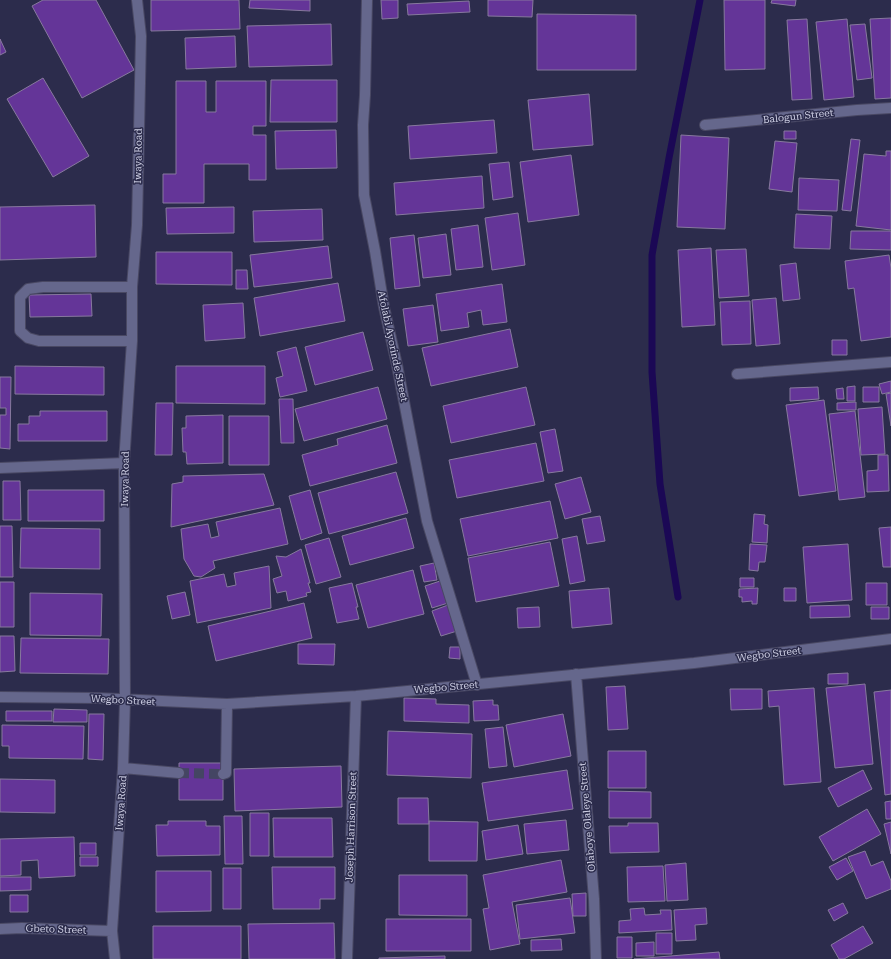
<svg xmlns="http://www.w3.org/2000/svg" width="891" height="959" font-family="'Roboto Serif',serif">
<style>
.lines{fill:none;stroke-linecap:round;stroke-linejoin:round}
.stream{stroke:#1b0855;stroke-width:7}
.building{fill:#643598;stroke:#87799e}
.minor-tunnel{stroke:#444563;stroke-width:10;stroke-dasharray:10 5;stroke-linecap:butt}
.minor-casing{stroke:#494863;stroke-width:12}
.minor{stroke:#65678c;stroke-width:10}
.labels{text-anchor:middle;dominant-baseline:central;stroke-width:3;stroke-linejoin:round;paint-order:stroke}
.street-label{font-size:10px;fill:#cfd0e5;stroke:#2c2c4c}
</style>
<rect width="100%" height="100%" fill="#2c2c4c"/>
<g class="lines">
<!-- stream -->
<path class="stream" d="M 678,597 L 660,484 L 652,372 L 652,255 L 669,158 L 700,0"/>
</g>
<!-- building -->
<path class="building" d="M 43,0 L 96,0 L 134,70 L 82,98 L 32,6 Z
M 151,0 L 239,0 L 240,29 L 151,31 Z
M 250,0 L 310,0 L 310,11 L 249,8 Z
M 381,0 L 398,0 L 398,18 L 382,19 Z
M 488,0 L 533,0 L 532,17 L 488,16 Z
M 724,0 L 765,0 L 765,69 L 725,70 Z
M 772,0 L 796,0 L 795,6 L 771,3 Z
M 469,1 L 470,12 L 408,15 L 407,4 Z
M 537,14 L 636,15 L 636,70 L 537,70 Z
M 891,18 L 891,98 L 875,99 L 870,19 Z
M 807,19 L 812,99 L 792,100 L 787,20 Z
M 847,19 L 854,97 L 824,100 L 816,22 Z
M 331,24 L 332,65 L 249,67 L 247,26 Z
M 865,24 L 872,78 L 857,80 L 850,25 Z
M 235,36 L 236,67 L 186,69 L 185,38 Z
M 0,39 L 6,52 L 0,55 Z
M 43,78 L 89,156 L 53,177 L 7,99 Z
M 271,80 L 337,80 L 337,122 L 270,122 Z
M 176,81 L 206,81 L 206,112 L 216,112 L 216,81 L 266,81 L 266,126 L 253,126 L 253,135 L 266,135 L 266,180 L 249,180 L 249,164 L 204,164 L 204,203 L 163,203 L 163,174 L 176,174 Z
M 589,94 L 593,145 L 533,150 L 528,100 Z
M 494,120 L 497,153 L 410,159 L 408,126 Z
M 336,130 L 337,168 L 276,169 L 275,131 Z
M 784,131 L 796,131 L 796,139 L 784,139 Z
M 681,135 L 729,138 L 725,229 L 677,227 Z
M 851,139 L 860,140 L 851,211 L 842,210 Z
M 775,141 L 797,143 L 792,192 L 769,189 Z
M 886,151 L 891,151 L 891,230 L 856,226 L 864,154 L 886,156 Z
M 571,155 L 579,215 L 528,222 L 520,162 Z
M 509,162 L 513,197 L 493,200 L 489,164 Z
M 482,176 L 484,208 L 396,215 L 394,183 Z
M 799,178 L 839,180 L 837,211 L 798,210 Z
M 95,205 L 96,257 L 0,260 L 0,207 Z
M 234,207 L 234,233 L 167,234 L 166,208 Z
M 322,209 L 323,240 L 254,242 L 253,211 Z
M 518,213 L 525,265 L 492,270 L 485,218 Z
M 796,214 L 832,216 L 830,249 L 794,248 Z
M 478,225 L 483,267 L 456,270 L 451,229 Z
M 851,231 L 891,231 L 891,250 L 850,249 Z
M 446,234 L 451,275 L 423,278 L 418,238 Z
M 414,235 L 420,286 L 395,289 L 390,238 Z
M 328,246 L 332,278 L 254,287 L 250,255 Z
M 711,248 L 715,325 L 682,327 L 678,250 Z
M 746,249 L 749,296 L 719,298 L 716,250 Z
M 156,252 L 232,252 L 232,285 L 156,284 Z
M 889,255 L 891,268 L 891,337 L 861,341 L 854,288 L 848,289 L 845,261 Z
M 796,263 L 800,299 L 783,301 L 780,265 Z
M 236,270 L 247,270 L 248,289 L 236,289 Z
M 338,283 L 345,321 L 260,336 L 254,298 Z
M 502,284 L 507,322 L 483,325 L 481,310 L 467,313 L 469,327 L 441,331 L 436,294 Z
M 91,294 L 92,316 L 30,317 L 29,295 Z
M 776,298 L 780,344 L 756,346 L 752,300 Z
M 750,301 L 751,344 L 722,345 L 720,302 Z
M 243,303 L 245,338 L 205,341 L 203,305 Z
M 433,305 L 438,342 L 408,346 L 403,309 Z
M 510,329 L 518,367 L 431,386 L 422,348 Z
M 363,332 L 373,370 L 315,385 L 305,347 Z
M 832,340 L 847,340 L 847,355 L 832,355 Z
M 296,347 L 307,391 L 280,397 L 276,378 L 283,376 L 277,352 Z
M 15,366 L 104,367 L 104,395 L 15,394 Z
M 176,366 L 265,366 L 265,404 L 176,403 Z
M 0,377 L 11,377 L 10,449 L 0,448 L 0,415 L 6,415 L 6,408 L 0,408 Z
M 891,381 L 891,392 L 882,394 L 879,384 Z
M 855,386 L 855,401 L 847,401 L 847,387 Z
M 378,387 L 387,419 L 304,441 L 295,409 Z
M 526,387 L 535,425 L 451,443 L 443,406 Z
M 818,387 L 819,399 L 790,401 L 790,388 Z
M 863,387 L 879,387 L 879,402 L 863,402 Z
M 843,388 L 844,399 L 837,399 L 836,389 Z
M 891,393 L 891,426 L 886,394 Z
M 279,399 L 293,399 L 294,443 L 281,443 Z
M 824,400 L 836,491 L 799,496 L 786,405 Z
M 856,402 L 856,410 L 837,410 L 837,403 Z
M 156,403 L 173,403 L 172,455 L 155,455 Z
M 882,407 L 885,454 L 861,455 L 858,409 Z
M 40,411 L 107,411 L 107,441 L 18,441 L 18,424 L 29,424 L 29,416 L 40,416 Z
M 855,411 L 865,497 L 839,500 L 829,414 Z
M 223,415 L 223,463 L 187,464 L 186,452 L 183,452 L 182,428 L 186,428 L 186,416 Z
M 229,416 L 269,416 L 269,465 L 229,465 Z
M 387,425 L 397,463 L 310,486 L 302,455 L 338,445 L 337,439 Z
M 555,429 L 563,471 L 548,473 L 540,432 Z
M 536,443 L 544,481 L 457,498 L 449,460 Z
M 878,455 L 888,455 L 889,491 L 867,492 L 867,471 L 878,470 Z
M 396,472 L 408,513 L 329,534 L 318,493 Z
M 264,474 L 274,505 L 171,527 L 172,484 L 183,482 L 183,476 Z
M 581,477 L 591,512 L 565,519 L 555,484 Z
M 3,481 L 20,481 L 21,520 L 3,520 Z
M 28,490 L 104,490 L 104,521 L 28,521 Z
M 310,490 L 322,533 L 301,540 L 289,496 Z
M 550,501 L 558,538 L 468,556 L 460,519 Z
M 280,508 L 288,544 L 213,561 L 215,568 L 201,577 L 194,576 L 184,559 L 181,529 L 208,524 L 211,538 L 219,536 L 216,522 Z
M 754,514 L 765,515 L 764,524 L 768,525 L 767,543 L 752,542 Z
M 600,516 L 605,541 L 587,544 L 582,519 Z
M 406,518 L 414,548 L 350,565 L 342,536 Z
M 0,526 L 12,526 L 13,577 L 0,577 Z
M 891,527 L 891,567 L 883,567 L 879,528 Z
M 21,528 L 100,529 L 100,569 L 20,568 Z
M 577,536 L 585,581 L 570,584 L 562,539 Z
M 329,538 L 341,577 L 316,584 L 305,545 Z
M 550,542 L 559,586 L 476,602 L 468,558 Z
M 750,544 L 767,545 L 765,562 L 759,562 L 758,571 L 749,570 Z
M 848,544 L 852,600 L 807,603 L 803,547 Z
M 301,549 L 310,583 L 308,583 L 311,592 L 306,593 L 307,596 L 288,601 L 286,591 L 277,593 L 273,579 L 282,576 L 276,556 L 286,557 Z
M 434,563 L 437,580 L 424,582 L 420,566 Z
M 269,566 L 271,608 L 197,623 L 190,581 L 224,574 L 227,587 L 236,585 L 234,573 Z
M 413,570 L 424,614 L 368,628 L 356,585 Z
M 740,578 L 754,578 L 754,587 L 740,587 Z
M 440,581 L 448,603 L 432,608 L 425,586 Z
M 0,582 L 14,582 L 14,627 L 0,627 Z
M 352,583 L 358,607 L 356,607 L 359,619 L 337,623 L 329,588 Z
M 866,583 L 887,583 L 887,605 L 866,605 Z
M 609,588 L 612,624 L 572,628 L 569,591 Z
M 758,588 L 757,604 L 752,604 L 752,601 L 742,602 L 742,597 L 739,597 L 739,589 Z
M 784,588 L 796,588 L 796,601 L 784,601 Z
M 185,592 L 190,615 L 172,619 L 167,596 Z
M 30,593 L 102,594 L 101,636 L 30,635 Z
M 304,603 L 312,638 L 216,661 L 208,626 Z
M 448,605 L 457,631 L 441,636 L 432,611 Z
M 849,605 L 850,617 L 810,618 L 810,606 Z
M 539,607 L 540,627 L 518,628 L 517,608 Z
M 871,607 L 889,607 L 889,619 L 871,619 Z
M 0,636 L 14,636 L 15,671 L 0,672 Z
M 21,638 L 109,639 L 108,674 L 20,673 Z
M 298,644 L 335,644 L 334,665 L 298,664 Z
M 450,647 L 460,647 L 460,659 L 449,658 Z
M 848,673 L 848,684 L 828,684 L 828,674 Z
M 865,684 L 873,764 L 835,768 L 826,688 Z
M 625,686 L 628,729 L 608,730 L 606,687 Z
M 814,688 L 821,782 L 784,785 L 779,706 L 769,707 L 768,691 Z
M 730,689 L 762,689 L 762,709 L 731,710 Z
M 891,690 L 891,794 L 885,795 L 874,692 Z
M 404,698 L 436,699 L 436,704 L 469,705 L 469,723 L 404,721 Z
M 493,700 L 493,705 L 498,705 L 499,720 L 474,721 L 473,701 Z
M 54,709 L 87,710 L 87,722 L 53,722 Z
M 6,711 L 52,711 L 52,721 L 6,721 Z
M 89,714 L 104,714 L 103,760 L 88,759 Z
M 563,714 L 571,756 L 514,767 L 506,725 Z
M 2,725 L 84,726 L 83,759 L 9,758 L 9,746 L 2,746 Z
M 503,727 L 507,766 L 489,768 L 485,729 Z
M 388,731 L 472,734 L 471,778 L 387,775 Z
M 608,751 L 646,751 L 646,788 L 608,788 Z
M 179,763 L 223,763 L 223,800 L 179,800 Z
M 341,766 L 342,807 L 235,811 L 234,769 Z
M 567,770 L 573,809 L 488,821 L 482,783 Z
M 863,770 L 872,789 L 838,807 L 828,788 Z
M 0,779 L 55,780 L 55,813 L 0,812 Z
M 609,791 L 651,792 L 651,818 L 609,818 Z
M 398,798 L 428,798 L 429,824 L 398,824 Z
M 891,801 L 891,819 L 886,819 L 885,802 Z
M 867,809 L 881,834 L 833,861 L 819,837 Z
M 250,813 L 269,813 L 269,856 L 250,856 Z
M 224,816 L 242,816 L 243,864 L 225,864 Z
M 273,818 L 332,818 L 333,857 L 274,857 Z
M 566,820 L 569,850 L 527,854 L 524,824 Z
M 168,821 L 206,821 L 206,826 L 220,826 L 220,855 L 157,856 L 156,825 L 168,825 Z
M 429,821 L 478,822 L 477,861 L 429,861 Z
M 891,822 L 891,854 L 884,824 Z
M 628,823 L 658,823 L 659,852 L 610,853 L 609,826 L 628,826 Z
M 518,825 L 523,854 L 486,860 L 482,831 Z
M 74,837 L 75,876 L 39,878 L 38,860 L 21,861 L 21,875 L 0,876 L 0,839 Z
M 80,843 L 96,843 L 96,855 L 80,855 Z
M 865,851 L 871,866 L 883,861 L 891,881 L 891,889 L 866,899 L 848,857 Z
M 80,857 L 98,857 L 98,866 L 80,866 Z
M 846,858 L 853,871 L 837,880 L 829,867 Z
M 561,860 L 567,892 L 512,902 L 520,944 L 490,950 L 483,909 L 489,908 L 483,875 Z
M 686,863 L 688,900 L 667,901 L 665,865 Z
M 663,866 L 665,901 L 628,902 L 627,867 Z
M 272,867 L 335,867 L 335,899 L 320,899 L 320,909 L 273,909 Z
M 223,868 L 241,868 L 241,909 L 223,909 Z
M 156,871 L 211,871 L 211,911 L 156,912 Z
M 399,875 L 467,875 L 467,916 L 399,915 Z
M 0,877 L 31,877 L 31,890 L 0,891 Z
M 586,893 L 586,916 L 573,916 L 572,894 Z
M 10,895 L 28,895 L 28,912 L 10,912 Z
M 570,898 L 575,933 L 520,939 L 516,905 Z
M 843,903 L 848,913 L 834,921 L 828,910 Z
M 644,908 L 645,915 L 661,914 L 660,910 L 671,910 L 672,930 L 619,933 L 619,921 L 631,920 L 630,909 Z
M 706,908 L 707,924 L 695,925 L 696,940 L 676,941 L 674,910 Z
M 386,919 L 471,919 L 471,951 L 386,951 Z
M 334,923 L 335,959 L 249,959 L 248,924 Z
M 153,926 L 241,926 L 241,959 L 153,959 Z
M 863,926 L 873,943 L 844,959 L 839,959 L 831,945 Z
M 656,933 L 672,933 L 672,954 L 656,954 Z
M 617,937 L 632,937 L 632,958 L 617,958 Z
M 561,939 L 562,950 L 531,951 L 531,940 Z
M 654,942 L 654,956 L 636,956 L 636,943 Z
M 719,952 L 720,959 L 634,959 Z
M 445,956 L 445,959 L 379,959 L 379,958 Z"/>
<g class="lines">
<!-- minor-tunnel -->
<path class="minor-tunnel" d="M 179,773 L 223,774"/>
<!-- minor casing -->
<g class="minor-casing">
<path id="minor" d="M 367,0 L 365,95 L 363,125 L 364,195 L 375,251 L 384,307 L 397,365 L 427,521 L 477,685
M 705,125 L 857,110 L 891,108
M 132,341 L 39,341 L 28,338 L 20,331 L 20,297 L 28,289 L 43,287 L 132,287
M 737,374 L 891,362
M 0,468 L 124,463
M 576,674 L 594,899 L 596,959
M 0,697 L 97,698 L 227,704 L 356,696 L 694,663 L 891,639
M 123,768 L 179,773
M 223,774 L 226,773 L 227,704
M 0,929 L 22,928 L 112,931
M 115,959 L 112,931 L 123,768 L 125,700 L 124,463 L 132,341 L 132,287 L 137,225 L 141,36 L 137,0
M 347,959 L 356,696"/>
</g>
<!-- minor -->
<use href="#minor" class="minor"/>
</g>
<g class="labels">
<!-- street labels -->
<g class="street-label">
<text transform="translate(798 116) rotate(-6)">Balogun Street</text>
<text transform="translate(138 156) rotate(-89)">Iwaya Road</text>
<text transform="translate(393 346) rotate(78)">Afolabi Ayorinde Street</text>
<text transform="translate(125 479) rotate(-89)">Iwaya Road</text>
<text transform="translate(769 654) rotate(-7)">Wegbo Street</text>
<text transform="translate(446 687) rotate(-5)">Wegbo Street</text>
<text transform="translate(123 700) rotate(3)">Wegbo Street</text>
<text transform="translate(121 803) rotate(-86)">Iwaya Road</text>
<text transform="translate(587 817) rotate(-95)">Olaboye Olaleye Street</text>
<text transform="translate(351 827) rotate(-88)">Joseph Harrison Street</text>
<text transform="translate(56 929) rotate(2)">Gbeto Street</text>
</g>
</g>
</svg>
